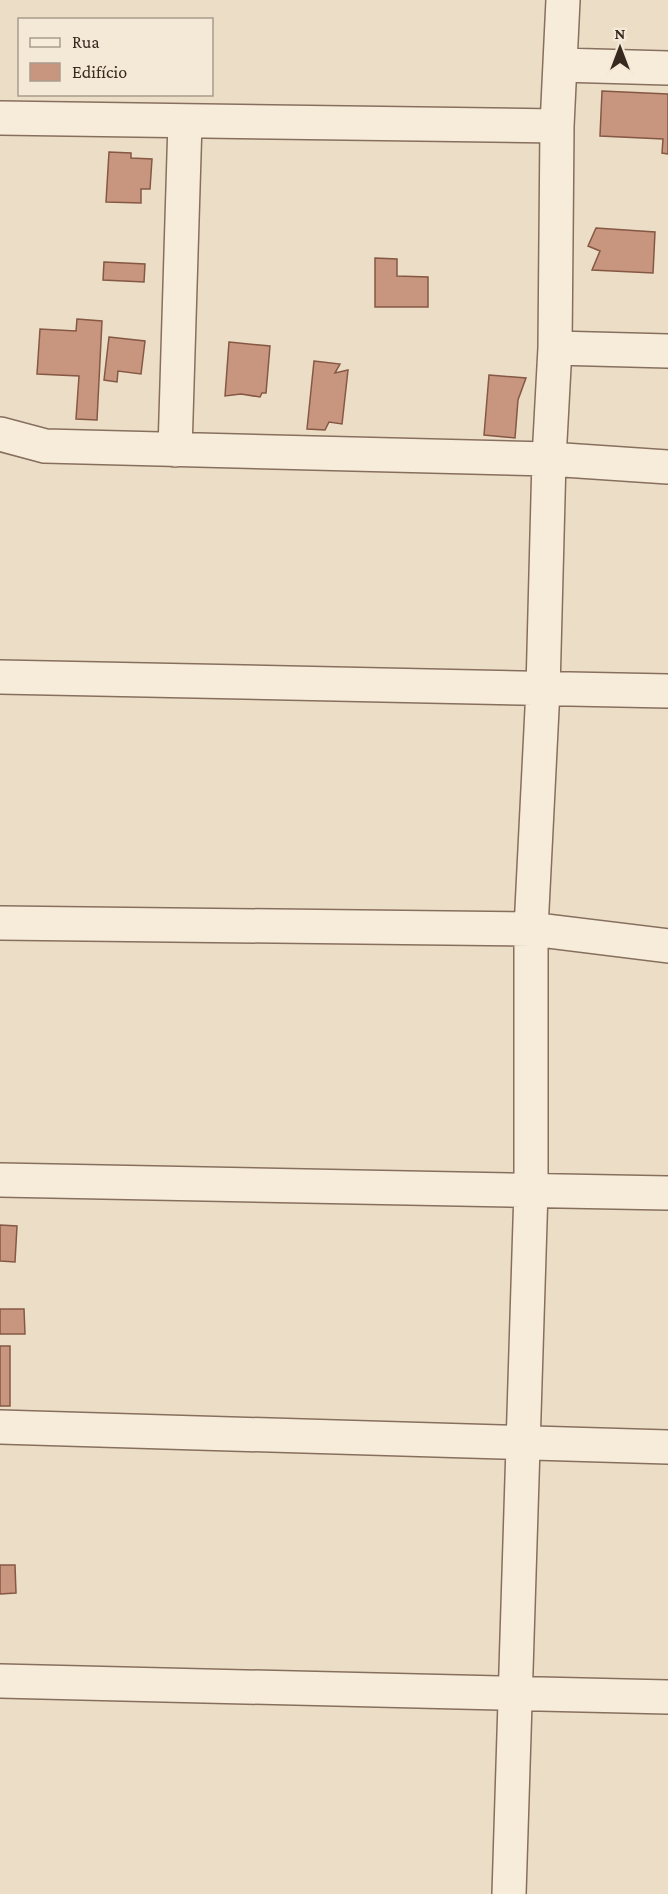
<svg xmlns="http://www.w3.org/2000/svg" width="668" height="1894" font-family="'Crimson Pro',serif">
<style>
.building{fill:#c8967f;stroke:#855844;stroke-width:1.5}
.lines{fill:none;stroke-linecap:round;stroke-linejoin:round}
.minor-casing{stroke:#876f5d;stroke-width:36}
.minor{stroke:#f7ecda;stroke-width:33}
</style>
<rect width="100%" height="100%" fill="#ecddc7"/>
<!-- building -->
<path class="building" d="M 602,91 L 668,94 L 668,154 L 662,153 L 663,139 L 600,136 Z
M 109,152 L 131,153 L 131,158 L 152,159 L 150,189 L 141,189 L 141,203 L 106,202 Z
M 596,228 L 655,232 L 653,273 L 592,270 L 600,251 L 588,246 Z
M 375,258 L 397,259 L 397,276 L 428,277 L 428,307 L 375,307 Z
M 104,262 L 145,264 L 144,282 L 103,280 Z
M 77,319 L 102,321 L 97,420 L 76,419 L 79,376 L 37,374 L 40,329 L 76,331 Z
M 109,337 L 145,341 L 141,374 L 118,371 L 117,382 L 104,380 Z
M 229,342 L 270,346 L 266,393 L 262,393 L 260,397 L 241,394 L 225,396 Z
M 314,361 L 340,364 L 335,373 L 348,370 L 342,424 L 329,422 L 325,430 L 307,429 Z
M 489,375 L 526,378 L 518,400 L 515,438 L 484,435 Z
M 0,1225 L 17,1226 L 15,1262 L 0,1261 Z
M 0,1309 L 24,1309 L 25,1334 L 0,1334 Z
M 0,1346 L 10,1346 L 10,1406 L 0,1406 Z
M 0,1565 L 15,1565 L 16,1593 L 0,1594 Z"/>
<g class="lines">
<!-- minor casing -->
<g class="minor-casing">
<path id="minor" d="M 560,65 L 668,68
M 0,118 L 557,126
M 555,348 L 668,351
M 0,434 L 45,446 L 549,459 L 668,467
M 175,450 L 185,122
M 0,677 L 668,691
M 0,923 L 531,929 L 668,946
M 0,1180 L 668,1193
M 0,1427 L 668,1447
M 0,1681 L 668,1697
M 509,1894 L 531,1190 L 531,929 L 543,689 L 549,459 L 555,348 L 557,126 L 563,0"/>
</g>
<!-- minor -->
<use href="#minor" class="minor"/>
</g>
<!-- legend -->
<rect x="18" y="18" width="195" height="78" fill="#f4e8d6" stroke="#a99c8d" stroke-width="1.5"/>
<rect x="30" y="38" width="30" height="9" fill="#f7ecda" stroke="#a99c8d" stroke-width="1.5"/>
<text x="72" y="48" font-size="18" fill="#382920">Rua</text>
<rect x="30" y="63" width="30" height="18" fill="#c8967f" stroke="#a99c8d" stroke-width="1.5"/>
<text x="72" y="78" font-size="18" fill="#382920">Edifício</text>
<!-- north arrow -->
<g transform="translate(620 48)" stroke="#f4e8d6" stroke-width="4.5" paint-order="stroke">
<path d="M0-4.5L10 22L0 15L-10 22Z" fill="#382920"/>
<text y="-9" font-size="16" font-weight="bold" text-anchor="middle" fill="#382920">N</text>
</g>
</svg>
